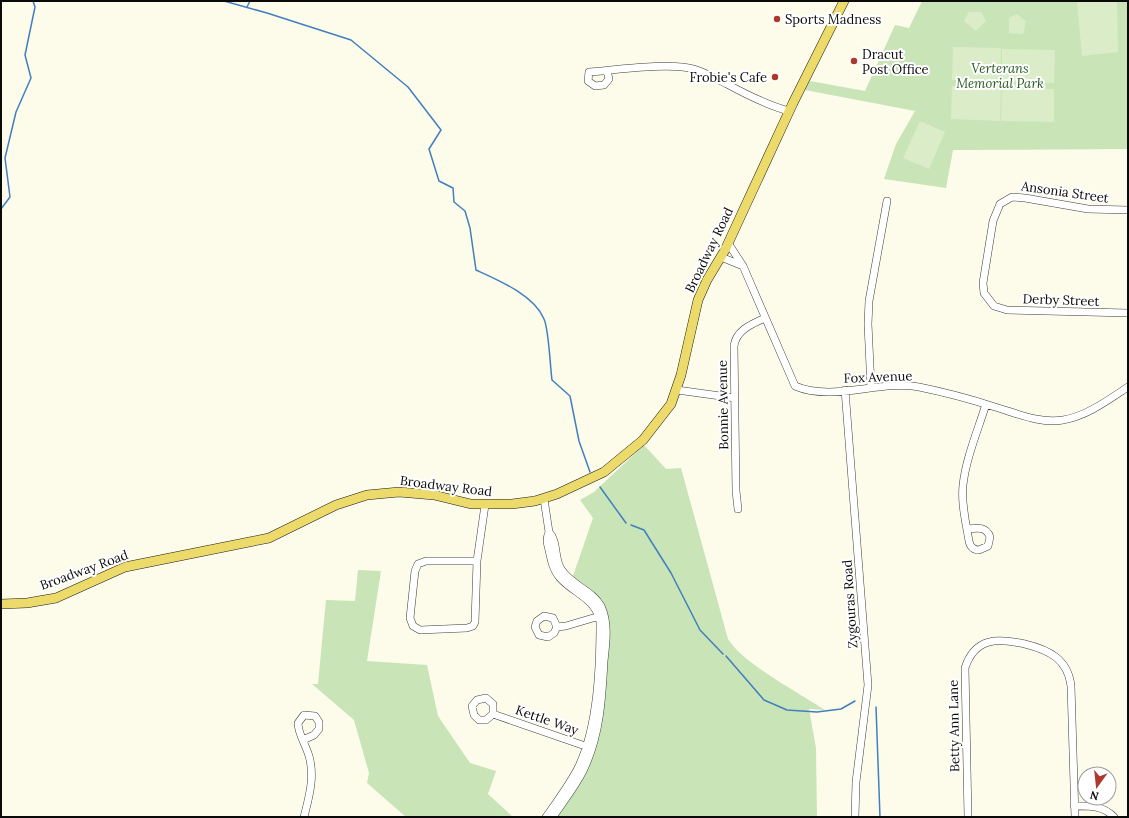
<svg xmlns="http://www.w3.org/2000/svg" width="1129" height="818" font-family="Lora,serif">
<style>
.green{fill:#c9e4b7}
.pitch{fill:#dbecc8}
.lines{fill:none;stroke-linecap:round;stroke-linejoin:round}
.stream{stroke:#417fc0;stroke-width:1.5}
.minor-casing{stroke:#3d3d3d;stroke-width:8}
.major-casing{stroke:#1b1b1b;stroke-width:10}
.minor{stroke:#fff;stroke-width:7}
.major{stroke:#ecdb6b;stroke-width:9}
.poi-dot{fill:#ad3830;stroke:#fff;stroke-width:1.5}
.labels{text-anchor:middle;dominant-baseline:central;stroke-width:4;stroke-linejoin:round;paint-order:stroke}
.poi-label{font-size:13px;fill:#0a0a0a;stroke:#fff;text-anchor:start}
.park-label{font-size:13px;font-style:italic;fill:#275b22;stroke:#fff}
.street-label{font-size:13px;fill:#0a0a0a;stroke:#fff}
</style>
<rect width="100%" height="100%" fill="#fdfbea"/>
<!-- green -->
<path class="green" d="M 922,1 L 1128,1 L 1128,149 L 953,150 L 946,188 L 884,179 L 896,144 L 915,111 L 805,90 L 810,81 L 865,91 L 895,25 L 909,28 Z
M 644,445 L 666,469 L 681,468 L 728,639 C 742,663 801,694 825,710 L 809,709 L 816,748 L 817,817 L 557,817 C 569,795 586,771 595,748 C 613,701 600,643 595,594 L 573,576 L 593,518 L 580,500 L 594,492 Z
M 358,570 L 381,571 L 367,661 L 427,665 L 438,716 L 470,763 L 496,771 L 488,794 L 513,817 L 406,817 L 367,783 L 369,773 L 354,720 L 312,684 L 318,684 L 326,600 L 355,601 Z"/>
<!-- pitch -->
<path class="pitch" d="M 1077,1 L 1117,1 L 1118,52 L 1082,56 Z
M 969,12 L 981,12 L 986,21 L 976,31 L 964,21 Z
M 1017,14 L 1026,21 L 1023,34 L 1009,33 L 1009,18 Z
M 953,47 L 1001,48 L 1000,81 L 952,80 Z
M 1002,49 L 1055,50 L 1054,83 L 1002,82 Z
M 952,86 L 1001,88 L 1000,121 L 951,119 Z
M 1002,88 L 1054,89 L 1054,122 L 1001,121 Z
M 920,121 L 945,132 L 929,169 L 903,158 Z"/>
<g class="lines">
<!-- stream -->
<path class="stream" d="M 224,1 L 267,13 L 351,40 L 408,87 L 441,130 L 429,149 L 439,181 L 453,188 L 454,202 L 465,211 L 470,228 L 476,270 C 498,280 534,295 544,319 C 549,330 550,366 552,380 L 570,396 L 579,441 L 590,472
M 247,7 L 250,1
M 1,209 L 10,197 L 5,158 L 16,112 L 31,78 L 25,55 L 35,7 L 33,1
M 600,487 L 626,523
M 631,525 L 644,530 L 671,573 L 700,630 L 723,654
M 726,656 L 764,700 L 787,710 L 817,712 L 841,709 L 855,701
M 876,707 L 880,817"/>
<!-- minor casing -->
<g class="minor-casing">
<path id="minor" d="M 607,71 L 609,79 L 604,85 L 595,86 L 588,81 L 589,72 C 615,70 670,62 694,69 C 705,72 716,79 727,84 C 747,95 767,105 789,111
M 1128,210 L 1088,209 L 1025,198 L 1012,197 L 1000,204 L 993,221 L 983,283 L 984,293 L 994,306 L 1007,310 L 1128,313
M 728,243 L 743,266 L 795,386 C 832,402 880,380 919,387 C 944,392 970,399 995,407 C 1016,413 1040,424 1063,420 C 1087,416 1108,400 1128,387
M 721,257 L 743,266
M 871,388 L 868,324 L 869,301 L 887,201
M 677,390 L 735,398
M 845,390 L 868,685 L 856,782 L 855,817
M 544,499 L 549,532 C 558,541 554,558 561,569 C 571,585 592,590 601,606 C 609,623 606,643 604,661 C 602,699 600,736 583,771 C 575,787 563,802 553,817
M 738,509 L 736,491 L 734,346 C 736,330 752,324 765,318
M 967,529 C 977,528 986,526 990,537 L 988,546 L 979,550 C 974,550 970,547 969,541 C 966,523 961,504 963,485 C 966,458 978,430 986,404
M 477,561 L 426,561 L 418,564 L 415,571 L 410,618 L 413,626 L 420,630 L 467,628 L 473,626 L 475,622 L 477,561 L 485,505
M 557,627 L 553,618 L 544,616 L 537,621 L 535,627 L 539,635 L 548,637 L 554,633 L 557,627 L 566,626 L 603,615
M 493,714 L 493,704 L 486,698 L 477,700 L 472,706 L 474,715 L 479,720 L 486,720 L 493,714 L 591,748
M 303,740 L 314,735 L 319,729 L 319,722 L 315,716 L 304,715 L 298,723 C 298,734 306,745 309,756 C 315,777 309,797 304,817
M 1074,806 C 1089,806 1103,805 1114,817
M 546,817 C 558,800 570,784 579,766 C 598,725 600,667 600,622 C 596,598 574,594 560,578 C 553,570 551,560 549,550 C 547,543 546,539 549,532
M 968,817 L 965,668 C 975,637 998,638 1025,644 C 1049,650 1068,659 1071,686 L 1075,817"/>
</g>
<!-- major casing -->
<g class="major-casing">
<path id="major" d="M 1,604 L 27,603 L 56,598 L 125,567 L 269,538 L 336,505 L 367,495 L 399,492 L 434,495 L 471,504 L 512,504 L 535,501 L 557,494 L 604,472 L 643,440 L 671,404 L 681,375 L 698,300 L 707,280 L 725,250 L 793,103 L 844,1"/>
</g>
<!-- minor -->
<use href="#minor" class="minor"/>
<!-- major -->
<use href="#major" class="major"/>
</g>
<!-- markers -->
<g class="poi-dot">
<circle cx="777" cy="19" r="4"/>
<circle cx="854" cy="61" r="4"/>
<circle cx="775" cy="77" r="4"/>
</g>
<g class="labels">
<!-- poi labels -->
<g class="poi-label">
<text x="785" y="19">Sports Madness</text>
<text x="862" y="54">Dracut<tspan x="862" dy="15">Post Office</tspan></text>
<text x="767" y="77" text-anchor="end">Frobie's Cafe</text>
</g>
<!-- park labels -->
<g class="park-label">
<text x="1000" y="68">Verterans<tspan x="1000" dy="15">Memorial Park</tspan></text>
</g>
<!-- street labels -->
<g class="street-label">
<text transform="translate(1065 192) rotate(8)">Ansonia Street</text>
<text transform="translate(709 250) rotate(-64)">Broadway Road</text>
<text transform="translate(1061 300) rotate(2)">Derby Street</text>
<text transform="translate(878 377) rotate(-2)">Fox Avenue</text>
<text transform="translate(723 405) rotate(-91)">Bonnie Avenue</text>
<text transform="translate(446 486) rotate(7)">Broadway Road</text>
<text transform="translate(84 570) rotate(-20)">Broadway Road</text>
<text transform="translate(850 604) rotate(-94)">Zygouras Road</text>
<text transform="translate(547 720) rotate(19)">Kettle Way</text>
<text transform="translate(954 726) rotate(-91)">Betty Ann Lane</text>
</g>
</g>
<!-- border -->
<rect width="1129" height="818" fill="none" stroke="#0a0a0a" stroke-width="4"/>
<!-- north arrow -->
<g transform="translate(1097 786) rotate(195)"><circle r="19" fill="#ffffff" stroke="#9d9d9d"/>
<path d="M0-3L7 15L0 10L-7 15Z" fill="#ad3830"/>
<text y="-6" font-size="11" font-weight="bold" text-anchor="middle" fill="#0a0a0a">N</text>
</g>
</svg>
